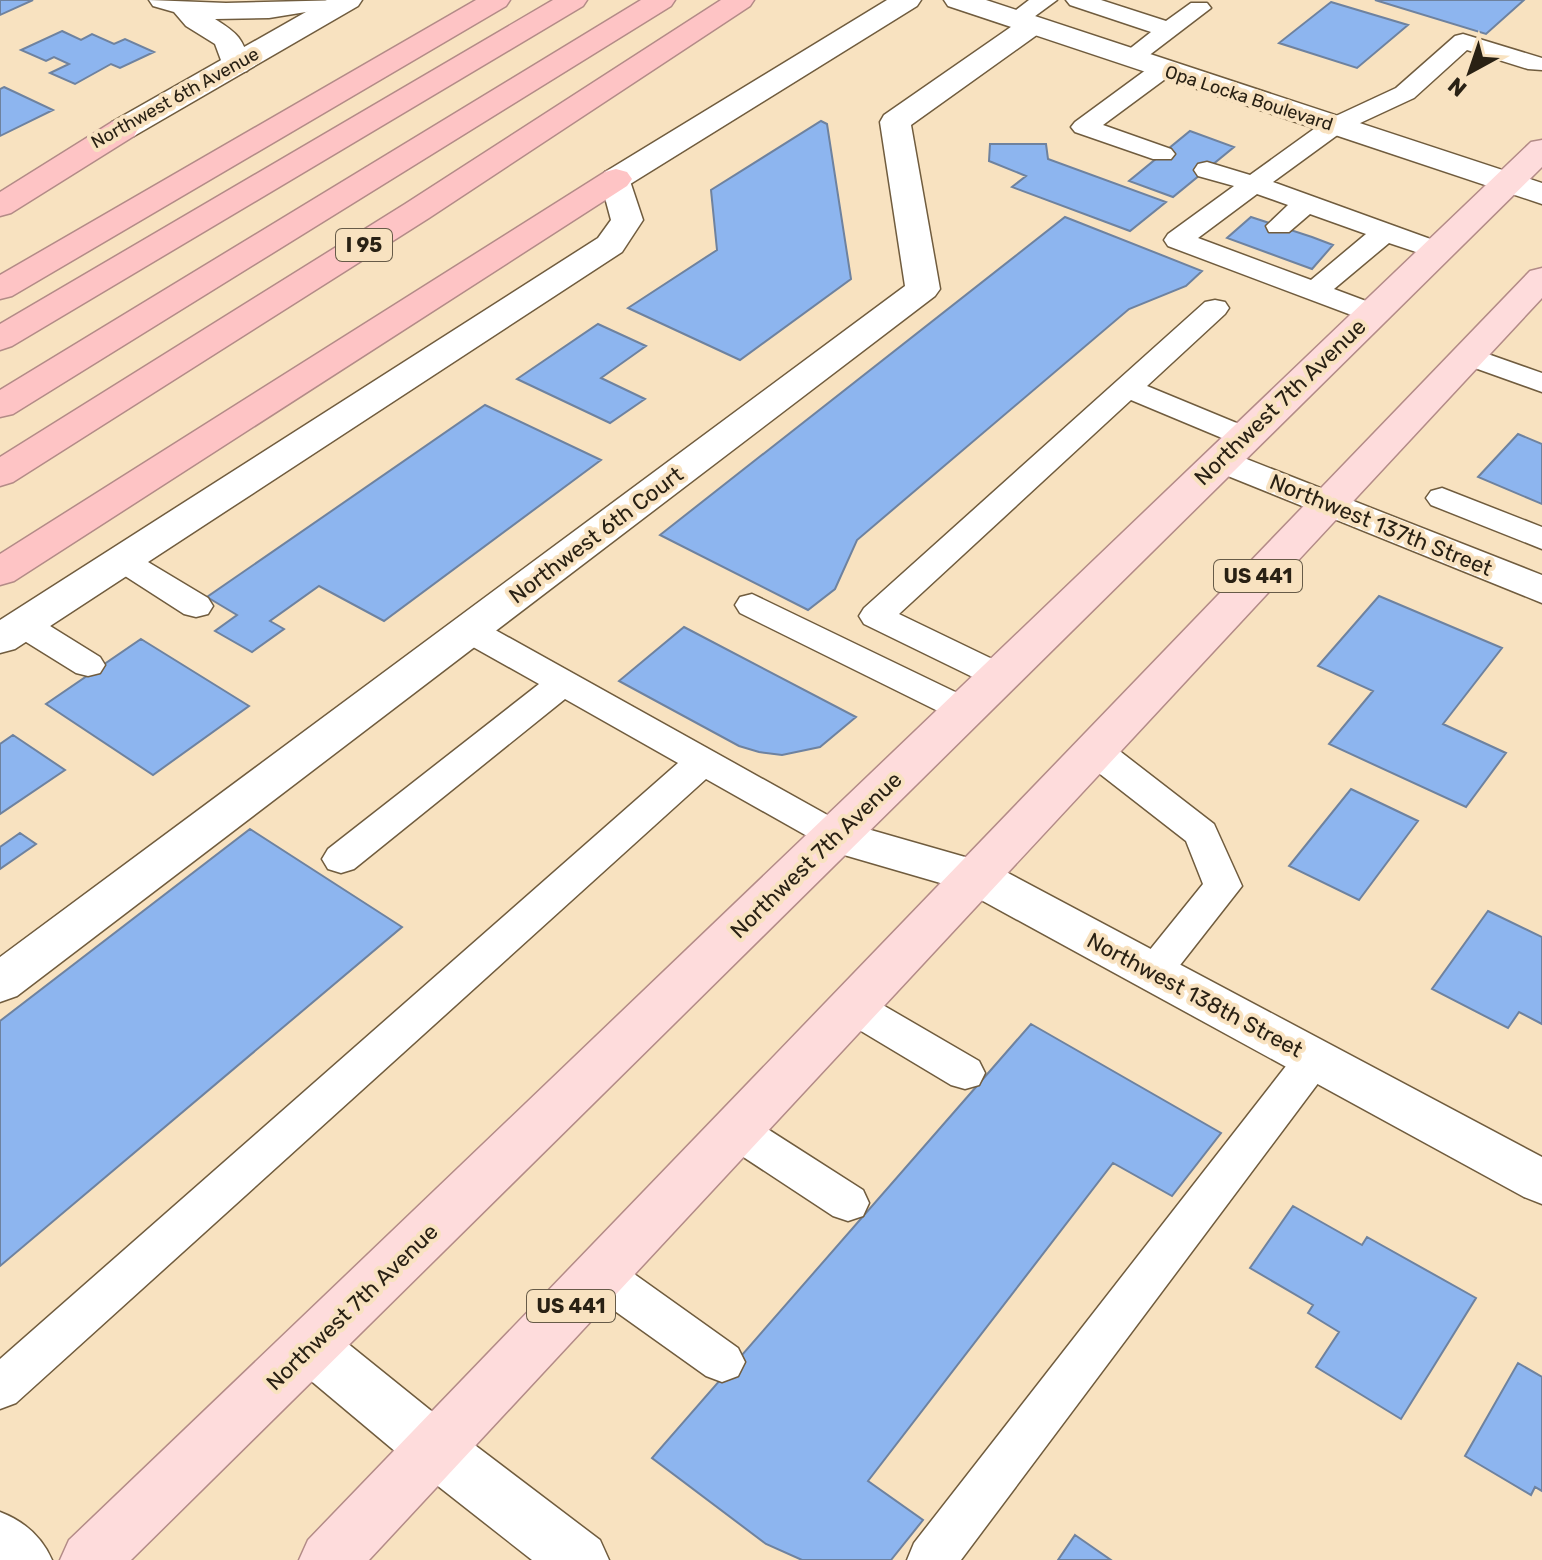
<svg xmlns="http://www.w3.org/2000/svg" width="1542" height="1560" font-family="Rubik,sans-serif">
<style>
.building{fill:#8db5ef;stroke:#6e829f;stroke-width:2}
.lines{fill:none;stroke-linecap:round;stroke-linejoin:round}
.service-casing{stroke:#705c3e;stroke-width:3}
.minor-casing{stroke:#705c3e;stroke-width:3}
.secondary-casing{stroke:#705c3e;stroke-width:3}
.primary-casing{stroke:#b38b87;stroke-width:3}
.motorway-casing{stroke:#b38b87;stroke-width:3}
.service{fill:#fff;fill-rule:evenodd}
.minor{fill:#fff;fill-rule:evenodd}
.secondary{fill:#fff;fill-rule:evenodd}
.primary{fill:#fedcdc;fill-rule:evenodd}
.motorway{fill:#fec4c5;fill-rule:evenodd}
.labels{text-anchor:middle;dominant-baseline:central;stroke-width:8;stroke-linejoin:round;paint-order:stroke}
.far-street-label{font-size:18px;fill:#292114;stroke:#f8e2c0}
.shield{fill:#f8e2c0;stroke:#675b48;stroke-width:2}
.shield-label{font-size:20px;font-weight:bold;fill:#292114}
.street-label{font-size:22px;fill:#292114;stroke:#f8e2c0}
</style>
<rect width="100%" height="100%" fill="#f8e2c0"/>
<!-- building -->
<path class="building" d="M 0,0 L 33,0 L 0,15 Z
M 1375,0 L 1524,0 L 1486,34 Z
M 1331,2 L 1408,25 L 1357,68 L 1279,43 Z
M 62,31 L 81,40 L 92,34 L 114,44 L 125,39 L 154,52 L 120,68 L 111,64 L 75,84 L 50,73 L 69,64 L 54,57 L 46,61 L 21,50 Z
M 4,87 L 53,110 L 0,136 L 0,89 Z
M 821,121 L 827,124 L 851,279 L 740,360 L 628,308 L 717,250 L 711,190 Z
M 1190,131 L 1234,147 L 1173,197 L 1129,181 Z
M 990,144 L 1046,144 L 1048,159 L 1166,202 L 1130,231 L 1012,187 L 1026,176 L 989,161 Z
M 1065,217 L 1202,271 L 1186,286 L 1129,309 L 857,540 L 835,589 L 808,610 L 660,535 Z
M 1251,217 L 1312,237 L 1333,245 L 1312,269 L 1227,238 Z
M 598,324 L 646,346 L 601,378 L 645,399 L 610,423 L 517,379 Z
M 485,405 L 601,460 L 384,621 L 319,586 L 270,621 L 284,629 L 252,652 L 215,631 L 237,615 L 207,597 Z
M 1518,434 L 1542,444 L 1542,504 L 1478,477 Z
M 1379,596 L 1502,648 L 1443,724 L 1506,753 L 1466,807 L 1329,744 L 1373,691 L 1318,666 Z
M 684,627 L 856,717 L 820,747 L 782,755 L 759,752 L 739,746 L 619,681 Z
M 141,639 L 249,706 L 153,775 L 46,704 Z
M 13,735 L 65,770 L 0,814 L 0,744 Z
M 1351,789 L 1418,821 L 1359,900 L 1289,866 Z
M 250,829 L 402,927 L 0,1266 L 0,1021 Z
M 20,833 L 36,844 L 0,869 L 0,847 Z
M 1488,911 L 1542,937 L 1542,1024 L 1519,1012 L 1508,1028 L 1432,989 Z
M 1031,1024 L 1221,1133 L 1172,1196 L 1113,1163 L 868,1481 L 923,1520 L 891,1560 L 802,1560 L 766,1544 L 652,1458 Z
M 1293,1206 L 1362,1245 L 1367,1237 L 1476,1298 L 1401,1419 L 1316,1367 L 1339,1332 L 1308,1313 L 1313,1305 L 1250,1268 Z
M 1518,1363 L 1542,1377 L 1542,1491 L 1535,1487 L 1531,1495 L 1465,1456 Z
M 1075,1535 L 1111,1560 L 1058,1560 Z"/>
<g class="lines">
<!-- service casing -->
<g class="service-casing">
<path id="service" d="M 1029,0 L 1057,0 L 1023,25 L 1007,25 L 1003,20 Z
M 1066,0 L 1101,0 L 1166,21 L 1191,3 L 1207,3 L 1211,8 L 1139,63 L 1121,63 L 1118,58 L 1151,32 L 1070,5 Z
M 1463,34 L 1542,58 L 1542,70 L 1528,69 L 1467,50 L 1414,98 L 1343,131 L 1273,182 L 1447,245 L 1451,251 L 1447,257 L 1437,259 L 1389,243 L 1334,289 L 1382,307 L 1386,313 L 1382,319 L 1372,322 L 1362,319 L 1168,246 L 1164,240 L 1168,234 L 1234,186 L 1198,176 L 1194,170 L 1198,164 L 1207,162 L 1250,175 L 1325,121 L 1396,88 L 1455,36 ZM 1257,194 L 1288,205 L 1266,226 L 1269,232 L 1289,232 L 1310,214 L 1366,234 L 1311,280 L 1198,238 Z
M 1163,62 L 1172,64 L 1175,69 L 1172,74 L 1103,125 L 1171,149 L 1175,154 L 1171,159 L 1153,159 L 1075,132 L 1071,127 L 1075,122 L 1154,64 Z
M 1215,300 L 1225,302 L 1229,308 L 1225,314 L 1147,386 L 1256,431 L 1260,437 L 1256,443 L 1245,446 L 1234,443 L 1131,400 L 899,614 L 1011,668 L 1016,676 L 1011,684 L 999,688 L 987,684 L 864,624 L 859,616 L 864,608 L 1205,302 Z
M 1468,347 L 1542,373 L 1542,392 L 1458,362 L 1453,356 L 1458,350 Z
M 1442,488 L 1542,527 L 1542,549 L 1431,505 L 1426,498 L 1431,491 Z
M 122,550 L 133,553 L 208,598 L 213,606 L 208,614 L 196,617 L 184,614 L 111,567 L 106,560 L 111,553 Z
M 752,594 L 976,702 L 981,710 L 976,718 L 964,722 L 952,718 L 740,613 L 735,605 L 740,597 Z
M 22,613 L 34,616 L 100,657 L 105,665 L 100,673 L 88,676 L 76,673 L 10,632 L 5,624 L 10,616 Z
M 469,619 L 481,622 L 849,827 L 854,836 L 849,845 L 836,849 L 823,845 L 706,779 L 16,1403 L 0,1409 L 0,1359 L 678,763 L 565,699 L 354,869 L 341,873 L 328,869 L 322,859 L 328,849 L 539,684 L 457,638 L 452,630 L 457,622 Z
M 1095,739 L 1108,742 L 1214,824 L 1242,886 L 1166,983 L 1152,987 L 1138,983 L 1132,972 L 1203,884 L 1186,841 L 1082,760 L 1077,751 L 1082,742 Z
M 855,992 L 869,997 L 979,1061 L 985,1073 L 979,1085 L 965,1089 L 951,1085 L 841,1019 L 835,1008 L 841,997 Z
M 1314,1043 L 1328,1048 L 1334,1059 L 1328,1070 L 961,1560 L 907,1560 L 914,1543 L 1300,1048 Z
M 737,1114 L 752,1119 L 863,1190 L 869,1203 L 863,1216 L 848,1221 L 833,1216 L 722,1143 L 716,1131 L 722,1119 Z
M 600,1256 L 616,1261 L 738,1348 L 745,1362 L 738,1376 L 722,1382 L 706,1376 L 584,1289 L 578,1275 L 584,1261 Z
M 0,1512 C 24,1521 42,1537 52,1560 L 0,1560 Z"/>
</g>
<!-- minor casing -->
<g class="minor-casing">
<path id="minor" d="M 149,0 L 226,3 L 347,0 L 343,6 L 269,18 L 215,19 C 239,34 242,38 251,65 L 247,71 L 236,74 L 225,71 L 215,44 L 186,26 L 174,12 L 153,6 Z
M 1031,17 L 1041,20 L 1045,26 L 1041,32 L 911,125 L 940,289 L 935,296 L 17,996 L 0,1002 L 0,957 L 905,286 L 880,122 L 884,115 L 1021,20 Z
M 616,169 L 627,172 L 643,220 L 622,252 L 15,649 L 0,653 L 0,620 L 598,238 L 611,220 L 600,179 L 605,172 Z
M 1221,449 L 1542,575 L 1542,603 L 1208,468 L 1202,460 L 1208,452 Z
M 836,820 L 993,865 L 1542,1157 L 1542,1204 L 1524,1197 L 961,889 L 820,848 L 813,836 L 820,824 Z
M 311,1322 L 331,1330 L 455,1430 L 600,1540 L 609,1560 L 532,1560 L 415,1468 L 291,1364 L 283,1347 L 291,1330 Z"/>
</g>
<!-- secondary casing -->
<g class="secondary-casing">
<path id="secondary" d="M 327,0 L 362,0 L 358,6 L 134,136 L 123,138 L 112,136 L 108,129 L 112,122 Z
M 887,0 L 921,0 L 917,6 L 627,186 L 616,189 L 605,186 L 600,179 L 605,172 Z
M 944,0 L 986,0 L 1542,183 L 1542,204 L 948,6 Z"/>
</g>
<!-- primary casing -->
<g class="primary-casing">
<path id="primary" d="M 1542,140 L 1542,167 L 131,1560 L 60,1560 L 69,1540 L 1531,142 Z
M 1542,268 L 1542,298 L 369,1560 L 299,1560 L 308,1540 L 1530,271 Z"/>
</g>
<!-- motorway casing -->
<g class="motorway-casing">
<path id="motorway" d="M 476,0 L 510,0 L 506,6 L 12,296 L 0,299 L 0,275 Z
M 553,0 L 587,0 L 583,6 L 12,346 L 0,350 L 0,324 Z
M 641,0 L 675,0 L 671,6 L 13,414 L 0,417 L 0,390 Z
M 721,0 L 754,0 L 750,6 L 429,218 L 13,482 L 0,486 L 0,457 L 405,204 Z
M 123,120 L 134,122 L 138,129 L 134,136 L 11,213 L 0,216 L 0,192 L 112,122 Z
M 616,169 L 627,172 L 632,179 L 627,186 L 14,581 L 0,585 L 0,554 L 605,172 Z"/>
</g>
<!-- service -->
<use href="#service" class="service"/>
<!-- minor -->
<use href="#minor" class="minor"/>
<!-- secondary -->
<use href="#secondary" class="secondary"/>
<!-- primary -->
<use href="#primary" class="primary"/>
<!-- motorway -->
<use href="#motorway" class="motorway"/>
</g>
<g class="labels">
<!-- far-street labels -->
<g class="far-street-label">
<text transform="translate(175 98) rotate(-29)">Northwest 6th Avenue</text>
<text transform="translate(1249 98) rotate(18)">Opa Locka Boulevard</text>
</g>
<!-- shield labels -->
<g class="shield">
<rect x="336" y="229" width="56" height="32" rx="6"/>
<rect x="1214" y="560" width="88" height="32" rx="6"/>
<rect x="527" y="1290" width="88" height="32" rx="6"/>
</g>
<g class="shield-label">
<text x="364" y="245">I 95</text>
<text x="1258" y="576">US 441</text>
<text x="571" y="1306">US 441</text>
</g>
<!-- street labels -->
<g class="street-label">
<text transform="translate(1280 402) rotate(-44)">Northwest 7th Avenue</text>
<text transform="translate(1381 525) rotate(22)">Northwest 137th Street</text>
<text transform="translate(596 535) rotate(-37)">Northwest 6th Court</text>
<text transform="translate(816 855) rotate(-44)">Northwest 7th Avenue</text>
<text transform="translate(1195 995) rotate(28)">Northwest 138th Street</text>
<text transform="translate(352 1307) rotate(-44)">Northwest 7th Avenue</text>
</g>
</g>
<!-- north arrow -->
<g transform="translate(1470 72) rotate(220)" stroke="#f8e2c0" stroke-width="6" paint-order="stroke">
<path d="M0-6L14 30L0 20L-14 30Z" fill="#292114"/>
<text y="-12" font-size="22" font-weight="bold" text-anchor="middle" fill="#292114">N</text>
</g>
</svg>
